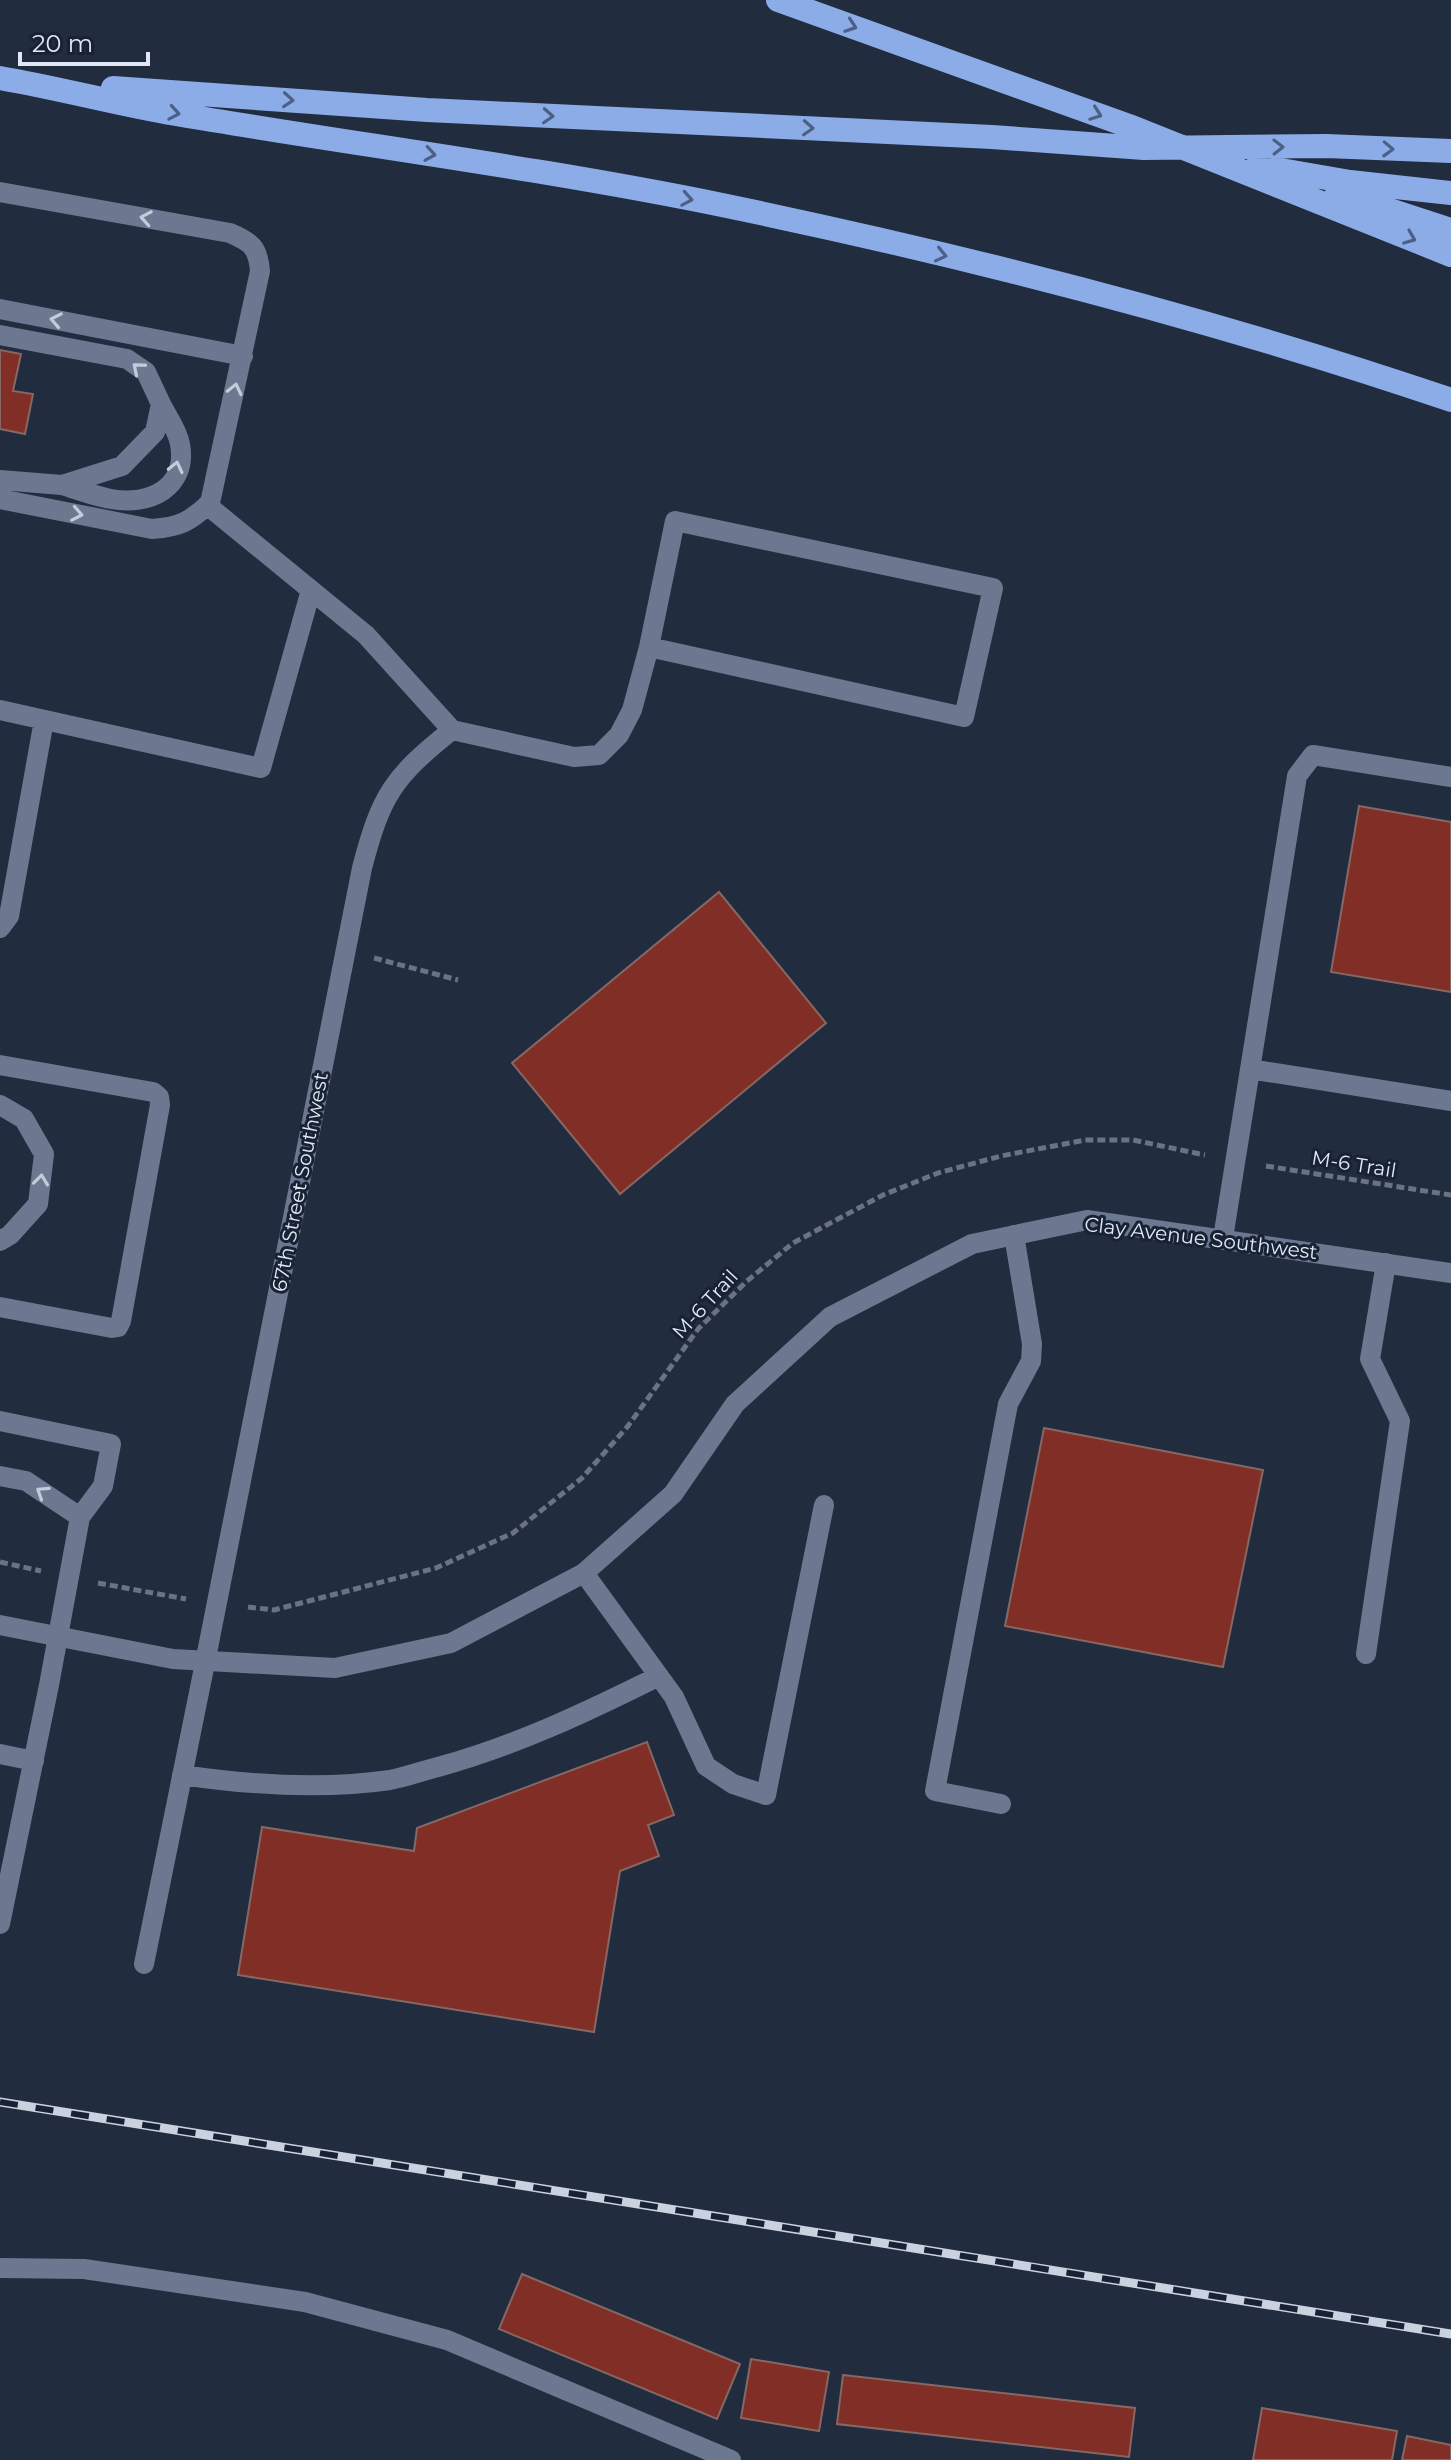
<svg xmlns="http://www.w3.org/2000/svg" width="1451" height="2460" font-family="Montserrat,sans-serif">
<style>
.building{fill:#812e27;stroke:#856864;stroke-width:2}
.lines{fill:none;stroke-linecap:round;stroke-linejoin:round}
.path{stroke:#697384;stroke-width:5;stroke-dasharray:8 4;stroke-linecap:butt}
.service{stroke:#6b788f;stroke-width:20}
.minor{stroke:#6b788f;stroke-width:20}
.motorway{stroke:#8cace8;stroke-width:24}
.rail-casing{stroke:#cad1df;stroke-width:9}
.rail{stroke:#182235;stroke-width:6;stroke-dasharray:18;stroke-linecap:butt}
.oneway{stroke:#4c6086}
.oneway2{stroke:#c4ccdc}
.labels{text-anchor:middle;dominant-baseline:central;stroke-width:6;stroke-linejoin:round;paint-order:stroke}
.street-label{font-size:20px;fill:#e1e8f5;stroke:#182235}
</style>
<rect width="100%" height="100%" fill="#212c3f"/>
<!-- building -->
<path class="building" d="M 0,350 L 21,354 L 13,391 L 33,394 L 25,434 L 0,429 Z
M 1359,806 L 1451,822 L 1451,992 L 1331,972 Z
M 719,892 L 826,1023 L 620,1194 L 512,1063 Z
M 1044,1428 L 1263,1470 L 1223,1667 L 1005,1626 Z
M 647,1742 L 674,1815 L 648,1825 L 659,1856 L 620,1871 L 594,2032 L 238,1975 L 262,1827 L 414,1851 L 417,1828 Z
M 522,2274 L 740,2364 L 717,2419 L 499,2329 Z
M 751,2359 L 829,2372 L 819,2431 L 741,2418 Z
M 843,2375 L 1135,2408 L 1129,2457 L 837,2424 Z
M 1262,2408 L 1397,2431 L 1392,2460 L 1253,2460 Z
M 1407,2436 L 1451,2445 L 1451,2460 L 1402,2460 Z"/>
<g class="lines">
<!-- path -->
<path class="path" d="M 374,958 L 458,980
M 1266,1166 L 1451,1195
M 0,1562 L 41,1571
M 98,1583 L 186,1599
M 248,1607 L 274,1610 L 436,1568 L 513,1533 L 582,1478 L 628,1426 L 698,1329 L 747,1281 L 793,1243 L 883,1195 L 938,1173 L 1001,1156 L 1085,1140 L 1133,1140 L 1205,1155"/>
<!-- service -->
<path class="service" d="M 0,192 L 230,233 C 251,242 258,247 260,271 L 210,503 C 189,522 180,527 152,529 L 0,499
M 0,309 L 243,356
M 0,335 L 127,359 L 146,372 L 161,404 L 155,432 L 122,466 L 62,485 L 0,480
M 62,485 C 78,490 95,496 111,499 C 149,506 188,488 180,444 C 178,431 167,416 161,404
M 207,505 L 366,635 L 452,730 L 574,757 L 599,755 L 619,735 L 632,710 L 649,647 L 964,717 L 993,588 L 675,521 L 649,647
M 0,710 L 261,768 L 311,590
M 0,928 L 9,916 L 44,720
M 0,1065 L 153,1092 L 159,1097 L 160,1105 L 121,1321 L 118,1327 L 112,1328 L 0,1307
M 1250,1069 L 1451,1101
M 0,1105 L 24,1119 L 44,1154 L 38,1204 L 10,1235 L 0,1241
M 1223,1238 L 1297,776 L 1313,755 L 1451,777
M 0,1421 L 111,1444 L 103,1486 L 80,1517 L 49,1685 L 0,1924
M 0,1476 L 26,1481 L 80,1517
M 584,1573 L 674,1697 L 706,1766 L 733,1784 L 766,1795 L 824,1505
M 1366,1654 L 1400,1421 L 1370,1359 L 1386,1263
M 0,1754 L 34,1761
M 182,1775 C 250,1785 321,1790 390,1780 C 406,1777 422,1771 438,1767 C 515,1746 587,1712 659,1676
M 1001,1804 L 935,1791 L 1008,1404 L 1031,1361 L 1032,1344 L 1014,1235
M 144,1964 L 205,1663"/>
<!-- minor -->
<path class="minor" d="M 0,1625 L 173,1659 L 335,1668 L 451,1643 L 584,1573 L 673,1494 L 735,1404 L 830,1317 L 972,1244 L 1087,1220 L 1451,1273
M 205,1663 L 362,868 C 381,795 393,777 452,730
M 0,2268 L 84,2269 L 305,2302 L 447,2340 L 731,2460"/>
<!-- motorway -->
<path class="motorway" d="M 778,0 L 1129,126 L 1451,255
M 0,78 C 59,88 117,104 176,114 C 358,145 541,168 722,205 C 968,256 1213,319 1451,400
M 113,88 L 427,110 L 992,137 L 1144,148 L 1326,146 L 1451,151
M 1257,166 L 1350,182 L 1451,193
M 1337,193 L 1451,230"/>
<!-- rail casing -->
<g class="rail-casing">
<path id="rail" d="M 0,2102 L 1451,2334"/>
</g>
<!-- rail -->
<use href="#rail" class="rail"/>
</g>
<!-- one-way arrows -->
<defs><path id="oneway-chevron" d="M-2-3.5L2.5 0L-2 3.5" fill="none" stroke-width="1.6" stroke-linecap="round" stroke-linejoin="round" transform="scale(2)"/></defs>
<g class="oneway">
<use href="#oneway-chevron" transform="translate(851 26) rotate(19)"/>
<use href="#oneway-chevron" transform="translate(288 100) rotate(4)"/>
<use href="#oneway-chevron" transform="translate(174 113) rotate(10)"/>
<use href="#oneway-chevron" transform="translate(1096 114) rotate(20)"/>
<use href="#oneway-chevron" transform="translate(548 116) rotate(3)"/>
<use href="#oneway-chevron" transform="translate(808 128) rotate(3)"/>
<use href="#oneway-chevron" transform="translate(1278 147) rotate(-1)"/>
<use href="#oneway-chevron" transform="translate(1388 149) rotate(2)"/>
<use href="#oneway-chevron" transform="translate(430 154) rotate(9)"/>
<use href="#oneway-chevron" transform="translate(687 199) rotate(10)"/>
<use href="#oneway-chevron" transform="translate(1410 238) rotate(22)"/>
<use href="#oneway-chevron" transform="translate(941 255) rotate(13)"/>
</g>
<g class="oneway2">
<use href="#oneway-chevron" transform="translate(146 218) rotate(-170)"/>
<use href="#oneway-chevron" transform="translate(56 320) rotate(-169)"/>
<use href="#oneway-chevron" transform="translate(138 368) rotate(-140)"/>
<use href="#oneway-chevron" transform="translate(235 389) rotate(-77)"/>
<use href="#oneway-chevron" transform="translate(176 467) rotate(-77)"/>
<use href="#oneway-chevron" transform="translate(77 514) rotate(11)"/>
<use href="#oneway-chevron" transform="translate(41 1180) rotate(-83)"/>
<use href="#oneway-chevron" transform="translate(42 1492) rotate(-147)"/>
</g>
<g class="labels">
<!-- street labels -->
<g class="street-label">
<text transform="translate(1354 1164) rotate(9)">M-6 Trail</text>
<text transform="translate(300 1182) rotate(-79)">67th Street Southwest</text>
<text transform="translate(1201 1238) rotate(7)">Clay Avenue Southwest</text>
<text transform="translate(705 1304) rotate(-47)">M-6 Trail</text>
</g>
</g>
<!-- scale -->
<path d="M20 52v12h128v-12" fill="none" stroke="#e1e8f5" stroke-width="4"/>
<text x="32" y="52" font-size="24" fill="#e1e8f5" stroke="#182235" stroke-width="6" paint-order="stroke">20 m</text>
</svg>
